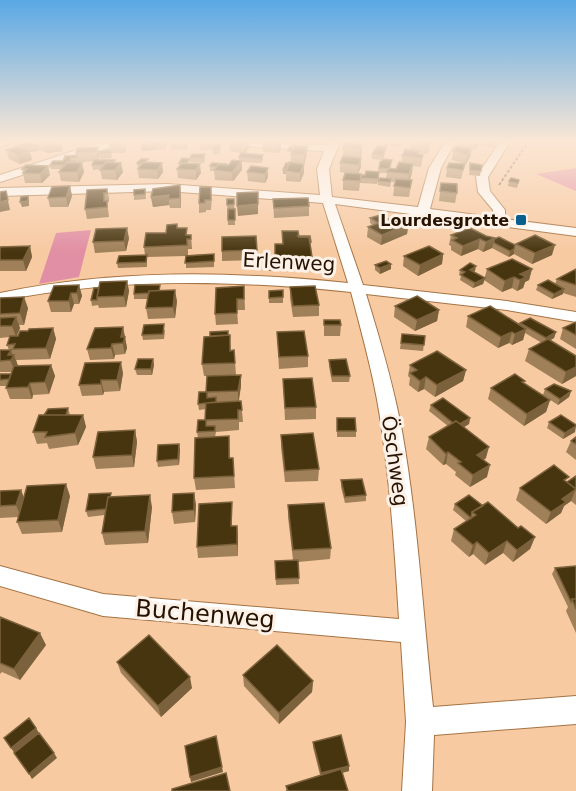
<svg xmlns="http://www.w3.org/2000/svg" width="576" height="791" font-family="'DejaVu Sans',sans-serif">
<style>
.green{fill:#e18fa4}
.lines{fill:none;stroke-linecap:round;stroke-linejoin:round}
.minor-casing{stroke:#a67343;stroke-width:2}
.path{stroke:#87674c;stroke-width:2;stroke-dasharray:3 2;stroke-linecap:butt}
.minor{fill:#fff;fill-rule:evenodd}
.wall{fill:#9f8059}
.shaded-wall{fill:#7c623c}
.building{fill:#473510;stroke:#7c623c;stroke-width:1.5}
.poi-dot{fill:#095e90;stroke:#fef2e8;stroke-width:2}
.labels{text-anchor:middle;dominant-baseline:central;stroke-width:6;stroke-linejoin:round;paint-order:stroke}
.far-poi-label{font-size:16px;font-weight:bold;fill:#261201;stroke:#fef2e8;text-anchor:end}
.street-label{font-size:20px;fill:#261201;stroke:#fef2e8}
.near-street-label{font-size:24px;fill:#261201;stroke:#fef2e8}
</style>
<rect width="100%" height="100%" fill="#f7caa2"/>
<!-- green -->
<path class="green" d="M 576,168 L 576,191 L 536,174 Z
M 91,230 L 79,277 L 39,284 L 56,233 Z"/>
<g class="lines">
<!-- minor casing -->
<g class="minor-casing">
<path id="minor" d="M 0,142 L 13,142 L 0,147 Z
M 109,142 L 127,142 L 0,182 L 0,175 L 89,146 Z
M 223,142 L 327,145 L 330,142 L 340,142 L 329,169 L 332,197 L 418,207 L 429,168 L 445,142 L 455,142 L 441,168 L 430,209 L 493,217 L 493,210 L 478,192 L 476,177 L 500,142 L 510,142 L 488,177 L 490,191 L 505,210 L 505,219 L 576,228 L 576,236 L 335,204 L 363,285 L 507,301 L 576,312 L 576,322 L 507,310 L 366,294 C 380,339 393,384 402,431 C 418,522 423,615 433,707 L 576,696 L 576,724 L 434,735 L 432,791 L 402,791 L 406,722 L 401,642 L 103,616 L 0,586 L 0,566 L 103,594 L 399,619 C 395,556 391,493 382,431 C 376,384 363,338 351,292 C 231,280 118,277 0,301 L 0,293 C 116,269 231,271 348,283 L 323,203 L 167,191 L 0,196 L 0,188 L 167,184 L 320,195 L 317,169 L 324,151 L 228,145 Z"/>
</g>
<!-- path -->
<path class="path" d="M 499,185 L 528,142"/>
<!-- minor -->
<use href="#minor" class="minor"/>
</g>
<!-- wall -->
<path class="wall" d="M 30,142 L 61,142 L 63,151 L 47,153 L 38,150 L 38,151 L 30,152 L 32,160 L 20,164 L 9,159 L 6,150 L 15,147 L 15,146 Z
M 110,142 L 125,142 L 126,148 L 125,153 L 111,153 L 112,158 L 100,159 L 99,154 L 110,150 L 109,144 Z
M 141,142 L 167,142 L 167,145 L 166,149 L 142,151 Z
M 170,142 L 188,142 L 188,145 L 186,150 L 171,149 Z
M 199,142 L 217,142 L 217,145 L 221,149 L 219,154 L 213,154 L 213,149 L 200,150 Z
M 229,142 L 248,142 L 249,147 L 245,154 L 230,151 Z
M 281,142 L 281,148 L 279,153 L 263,152 L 262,143 Z
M 349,142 L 368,142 L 365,146 L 362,145 L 362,153 L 360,158 L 361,158 L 361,167 L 358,174 L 340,172 L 340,163 L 343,156 L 343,147 L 349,143 Z
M 377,142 L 403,142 L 400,147 L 377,144 Z
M 431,142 L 428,154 L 419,153 L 419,154 L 423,155 L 421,167 L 413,166 L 412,173 L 410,180 L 412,180 L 409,197 L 393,196 L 395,182 L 391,182 L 390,187 L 378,185 L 378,181 L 386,178 L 387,173 L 379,173 L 377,184 L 360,183 L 359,191 L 343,190 L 343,180 L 361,175 L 365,175 L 378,171 L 380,162 L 391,165 L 390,168 L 396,169 L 402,162 L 402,156 L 410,150 L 411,143 Z
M 460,142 L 479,142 L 478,145 L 475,150 L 472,149 L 470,157 L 466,164 L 452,160 L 453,151 L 459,146 Z
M 480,142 L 485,142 L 497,143 L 494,148 L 480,145 Z
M 308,146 L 307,154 L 304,164 L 301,164 L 304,173 L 300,182 L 286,181 L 286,174 L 283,174 L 283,170 L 291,162 L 291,155 L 288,156 Z
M 387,146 L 386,150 L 383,160 L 372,159 L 372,154 Z
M 98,147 L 99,156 L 98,160 L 115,162 L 123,172 L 117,180 L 102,179 L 100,169 L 93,170 L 92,165 L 94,161 L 74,163 L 82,163 L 84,172 L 79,182 L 61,181 L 59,172 L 61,169 L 51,169 L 50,165 L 63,161 L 77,154 L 76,153 Z
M 205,154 L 205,159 L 204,163 L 190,162 L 190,158 Z
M 263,155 L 263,160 L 261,163 L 242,162 L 242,170 L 233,181 L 215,180 L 214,171 L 210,171 L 210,166 L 229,165 L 239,161 L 239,157 Z
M 148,162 L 162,163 L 163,172 L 158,179 L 139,178 L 137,163 Z
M 179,163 L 190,163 L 201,173 L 196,180 L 178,178 L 177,169 L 179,166 Z
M 470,163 L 482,165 L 480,176 L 469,175 Z
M 465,164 L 461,179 L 446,177 L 447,168 Z
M 26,165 L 50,175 L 42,183 L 25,183 L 22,169 Z
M 268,168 L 268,177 L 265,183 L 248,181 L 247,172 Z
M 519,180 L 517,188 L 508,186 L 509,181 Z
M 441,183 L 457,193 L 455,203 L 439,201 Z
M 180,185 L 181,195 L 181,208 L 170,208 L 169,205 L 153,207 L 151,197 Z
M 70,186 L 72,196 L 68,207 L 50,207 L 48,198 Z
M 107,189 L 109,198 L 109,202 L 107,202 L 109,217 L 87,219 L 85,209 Z
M 145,189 L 146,199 L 134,200 L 134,195 Z
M 212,196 L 211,210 L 206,210 L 206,212 L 199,213 L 199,203 Z
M 227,199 L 234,199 L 235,225 L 228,225 Z
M 273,199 L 309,206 L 309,216 L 274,218 Z
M 370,218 L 409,220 L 407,234 L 381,245 L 367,237 L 368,227 L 373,225 L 370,223 Z
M 178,228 L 188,235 L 191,235 L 192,249 L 188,249 L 188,255 L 214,254 L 214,267 L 186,268 L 186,256 L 147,257 L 147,267 L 118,268 L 117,263 L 145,255 L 144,247 L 166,233 Z
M 282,231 L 298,236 L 311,242 L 311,247 L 312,257 L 312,268 L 275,267 L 276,271 L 267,271 L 267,256 L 275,258 L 275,244 L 282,244 Z
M 451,235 L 486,236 L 515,245 L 516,244 L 552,255 L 532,264 L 514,254 L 509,257 L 492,248 L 483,252 L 478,249 L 461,256 L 451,250 L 451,246 L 449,245 Z
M 256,236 L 257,260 L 222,261 L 222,251 Z
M 129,238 L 126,251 L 95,253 L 93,242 Z
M 30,246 L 32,257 L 26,271 L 0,271 L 0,247 Z
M 443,254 L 442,264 L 418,276 L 403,266 L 404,256 Z
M 391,264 L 391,269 L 380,274 L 375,270 L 375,265 Z
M 487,269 L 532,269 L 529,280 L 525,282 L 523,288 L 517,291 L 512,288 L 502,292 L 484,280 Z
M 576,269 L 576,297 L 563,293 L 563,294 L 552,299 L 536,290 L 538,285 L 555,284 L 557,279 Z
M 460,270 L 475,271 L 473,272 L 485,278 L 483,284 L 473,288 L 460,280 L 461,276 L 459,275 Z
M 127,281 L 129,291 L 126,307 L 99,308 L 98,305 L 92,306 L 91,300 L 99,288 Z
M 79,285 L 82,296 L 79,304 L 74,304 L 71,312 L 51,312 L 48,301 Z
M 244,286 L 245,310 L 237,310 L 238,324 L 216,325 L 215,314 Z
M 290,287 L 319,305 L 319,316 L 293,317 L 290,298 Z
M 283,290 L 283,303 L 269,303 L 269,291 Z
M 160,291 L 177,301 L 175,318 L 148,319 L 146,308 L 148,299 L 134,299 L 134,294 Z
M 0,298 L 28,308 L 24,325 L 19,325 L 20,328 L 17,336 L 28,331 L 53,328 L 56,339 L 50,359 L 16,360 L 15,356 L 18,366 L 51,365 L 55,376 L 49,394 L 33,395 L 32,399 L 10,399 L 6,388 L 6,386 L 0,386 L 0,374 L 11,374 L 12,372 L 0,372 L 0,350 L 9,350 L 7,345 L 10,337 L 0,338 Z
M 395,306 L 439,310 L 437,321 L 415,331 L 394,317 Z
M 468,316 L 519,325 L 520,323 L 556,332 L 554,338 L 550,340 L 576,356 L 576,376 L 562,384 L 525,361 L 529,349 L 542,343 L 525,333 L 523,340 L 512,345 L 509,343 L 498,348 L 466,327 Z
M 324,320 L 341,325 L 340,336 L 324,336 Z
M 576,322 L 576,349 L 560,339 L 563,328 Z
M 123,327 L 127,348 L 125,354 L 115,355 L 114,359 L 90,360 L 87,349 Z
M 165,330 L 164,339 L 143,340 L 142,335 Z
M 277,332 L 308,356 L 308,367 L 279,369 Z
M 402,334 L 425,336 L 423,351 L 400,349 Z
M 229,335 L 231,351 L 234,350 L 236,375 L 204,376 L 202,364 Z
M 153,359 L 154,365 L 152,375 L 137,375 L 135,369 Z
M 329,360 L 350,376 L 349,382 L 332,382 L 329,366 Z
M 410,365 L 466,370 L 463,381 L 435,397 L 424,389 L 418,392 L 409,385 L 410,378 L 408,376 Z
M 123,373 L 120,391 L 104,392 L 103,395 L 82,396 L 79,385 Z
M 283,379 L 316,407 L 316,419 L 285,420 Z
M 241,386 L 239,401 L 241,401 L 243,422 L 239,422 L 239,430 L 216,432 L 215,437 L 229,436 L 230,458 L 233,458 L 235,488 L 196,490 L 194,478 L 198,438 L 197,432 L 205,420 L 206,409 L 199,410 L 198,404 L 206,392 Z
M 491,388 L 550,400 L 546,412 L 524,426 L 488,399 Z
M 545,389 L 571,391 L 569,397 L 558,405 L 543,395 Z
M 431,405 L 470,418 L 469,424 L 464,427 L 486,458 L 484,460 L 487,477 L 470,487 L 455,475 L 456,472 L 446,464 L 443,465 L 426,449 L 429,437 L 448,426 L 429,411 Z
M 68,408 L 70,415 L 83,415 L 86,427 L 78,445 L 49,449 L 47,443 L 37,444 L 33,432 L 44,415 Z
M 337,418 L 356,431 L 356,437 L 337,437 Z
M 549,422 L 575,432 L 563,439 L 547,428 Z
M 135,430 L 137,442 L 134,467 L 96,469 L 93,457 Z
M 281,435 L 319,469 L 318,481 L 285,482 L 281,447 Z
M 576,437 L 576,460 L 566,452 L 571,441 Z
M 179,444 L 180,450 L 179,465 L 158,467 L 157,461 Z
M 576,476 L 576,505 L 571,501 L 564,506 L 561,513 L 546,524 L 516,500 L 520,488 L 567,482 Z
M 341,480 L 366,495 L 366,501 L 345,503 L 341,487 Z
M 21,490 L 24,498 L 70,496 L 62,532 L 22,534 L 17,522 L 18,517 L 0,518 L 0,491 Z
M 112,497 L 152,507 L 148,543 L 105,545 L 102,533 L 105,515 L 88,517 L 86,511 Z
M 232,502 L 232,526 L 237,526 L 238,556 L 198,558 L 197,547 Z
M 196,504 L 195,522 L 174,524 L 172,512 Z
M 455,504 L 483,506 L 535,537 L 530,549 L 513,562 L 503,553 L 485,565 L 473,554 L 469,557 L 451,541 L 454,529 L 466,521 L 453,510 Z
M 288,505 L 331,548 L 330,559 L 298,562 L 299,584 L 276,585 L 275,561 L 293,560 L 288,517 Z
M 576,566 L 576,633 L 566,611 L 568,607 L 552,574 L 555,568 Z
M 0,617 L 46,645 L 20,680 L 2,672 L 0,674 Z
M 117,662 L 192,688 L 161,717 L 121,673 Z
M 243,675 L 313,681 L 312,692 L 279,724 L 244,686 Z
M 313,742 L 349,771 L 342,773 L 348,791 L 286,791 L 286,786 L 320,775 L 313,747 Z"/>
<!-- shaded-wall -->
<path class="shaded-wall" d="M 61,142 L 63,151 L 47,153 L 45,144 Z
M 73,142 L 87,142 L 74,145 Z
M 124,142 L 125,142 L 126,148 L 125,153 L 124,144 Z
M 141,142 L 158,142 L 157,145 L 157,149 L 142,151 Z
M 185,142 L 188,142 L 188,145 L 186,150 Z
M 246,142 L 248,142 L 249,147 L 245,154 L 245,145 Z
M 280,142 L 281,142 L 281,148 L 279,153 L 279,144 Z
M 476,142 L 479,142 L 478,145 L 475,150 Z
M 362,144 L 362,153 L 360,158 L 360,149 Z
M 37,146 L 38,151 L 30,152 L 32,160 L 20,164 L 18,155 L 20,149 Z
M 308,146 L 307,154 L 304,164 L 304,155 Z
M 98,147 L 99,156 L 98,161 L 96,152 Z
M 472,148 L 470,157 L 466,164 L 467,155 Z
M 361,158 L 361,167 L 358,174 L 359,165 Z
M 242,161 L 242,170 L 233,181 L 232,172 Z
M 82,163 L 84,172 L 79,182 L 77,172 Z
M 121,163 L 123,172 L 117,180 L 115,170 Z
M 162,163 L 163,172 L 158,179 L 157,170 Z
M 200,164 L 201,173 L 196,180 L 196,170 Z
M 304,164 L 304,173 L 300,182 L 300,173 Z
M 413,164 L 412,173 L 408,184 L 409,174 Z
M 48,166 L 50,175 L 42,183 L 40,174 Z
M 296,167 L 286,171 L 286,174 L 283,174 L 283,170 Z
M 268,168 L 268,177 L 265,183 L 265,174 Z
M 180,185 L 181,195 L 181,208 L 180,198 Z
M 70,186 L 72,196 L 68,207 L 66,197 Z
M 6,191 L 10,210 L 0,212 L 0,202 Z
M 258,192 L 258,214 L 238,216 L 237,206 Z
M 169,195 L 169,205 L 153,207 L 151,197 Z
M 28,196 L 29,201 L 29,206 L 22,207 L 20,202 Z
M 409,220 L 407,234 L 381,245 L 382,235 L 404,222 Z
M 127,228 L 129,238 L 126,251 L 124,241 Z
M 495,238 L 492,248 L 483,252 L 486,242 Z
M 480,239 L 478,249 L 461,256 L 463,246 Z
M 555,245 L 552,255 L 532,264 L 535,253 Z
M 30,246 L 32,257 L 26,271 L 23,260 Z
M 514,249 L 514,254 L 509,257 L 510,251 Z
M 443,254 L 442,264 L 418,276 L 420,265 Z
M 391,264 L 391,269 L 380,274 L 380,268 Z
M 476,266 L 475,271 L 468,275 L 470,270 Z
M 532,269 L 529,280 L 525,282 L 523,288 L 517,291 L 520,280 L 520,274 Z
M 514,277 L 512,288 L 502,292 L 505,281 Z
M 485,278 L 483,284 L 473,288 L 475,283 Z
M 127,281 L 129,291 L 126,307 L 124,296 Z
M 79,285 L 82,296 L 79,304 L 77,293 Z
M 564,289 L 563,294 L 552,299 L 554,294 Z
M 175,290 L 177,301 L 175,318 L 173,307 Z
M 71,293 L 74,304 L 71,312 L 69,301 Z
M 24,297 L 28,308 L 24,325 L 20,313 Z
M 439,310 L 437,321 L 415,331 L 417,320 Z
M 16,317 L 20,328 L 16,337 L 12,326 Z
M 123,327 L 127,348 L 125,354 L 121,337 Z
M 53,328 L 56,339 L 50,359 L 46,348 Z
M 526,329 L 523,340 L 512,345 L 515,334 Z
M 512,332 L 509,343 L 498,348 L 501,337 Z
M 556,332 L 554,338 L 544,344 L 546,338 Z
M 112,344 L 115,355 L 114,359 L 111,348 Z
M 11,350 L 13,357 L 14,355 L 18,366 L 15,372 L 8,355 Z
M 153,359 L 154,365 L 152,375 L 151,369 Z
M 121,362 L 123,373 L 120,391 L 117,380 Z
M 51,365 L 55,376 L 49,394 L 45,382 Z
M 576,367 L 576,376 L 562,384 L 566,372 Z
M 466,370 L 463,381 L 435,397 L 437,385 Z
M 241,375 L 241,386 L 238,403 L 238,391 Z
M 426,377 L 424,389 L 418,392 L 420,381 Z
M 101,380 L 104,392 L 103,395 L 101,384 Z
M 30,383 L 33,395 L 32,399 L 28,387 Z
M 571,391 L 569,397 L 558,405 L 560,399 Z
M 550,400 L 546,412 L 524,426 L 527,414 Z
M 83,415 L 86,427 L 78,445 L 75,433 Z
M 470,418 L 469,424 L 456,432 L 457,426 Z
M 576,426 L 575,432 L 563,439 L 565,433 Z
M 135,430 L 137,442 L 134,467 L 132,455 Z
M 179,444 L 180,450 L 179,465 L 178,459 Z
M 489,447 L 486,458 L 473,466 L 477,455 Z
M 448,452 L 446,464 L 443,465 L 446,454 Z
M 490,465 L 487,477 L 470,487 L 473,475 Z
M 66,484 L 70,496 L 62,532 L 58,520 Z
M 576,489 L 571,501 L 564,506 L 561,513 L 546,524 L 551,512 L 562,499 Z
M 21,490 L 25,501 L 21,517 L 16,505 Z
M 194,493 L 196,504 L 195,522 L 194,510 Z
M 150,495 L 152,507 L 148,543 L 145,531 Z
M 237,526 L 238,537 L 238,556 L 237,544 Z
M 535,537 L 530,549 L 513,562 L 517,550 Z
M 507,541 L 503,553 L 485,565 L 489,553 Z
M 477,542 L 473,554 L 469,557 L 473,545 Z
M 40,633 L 46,645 L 20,680 L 14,669 Z
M 190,677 L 192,688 L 161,717 L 158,706 Z
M 313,681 L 312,692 L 279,724 L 279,713 Z
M 36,728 L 42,738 L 18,758 L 11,748 Z
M 54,753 L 57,758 L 32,779 L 29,774 Z
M 349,766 L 349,771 L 321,778 L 321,773 Z
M 222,767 L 223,772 L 191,782 L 190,777 Z"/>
<!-- building -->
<path class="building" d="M 30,142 L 37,146 L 24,148 L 19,146 L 16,147 L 15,146 Z
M 37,142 L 61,142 L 45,144 Z
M 110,142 L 124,142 L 124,144 L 109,144 Z
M 158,142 L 167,142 L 166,144 L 156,145 Z
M 229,142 L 246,142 L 245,145 Z
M 263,142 L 280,142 L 279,144 L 262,143 Z
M 346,142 L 362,144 L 360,149 L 343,147 Z
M 411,142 L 431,142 L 429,145 L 411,143 Z
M 485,142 L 497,142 L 495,144 Z
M 221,144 L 219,149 L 213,149 L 215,145 Z
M 294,145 L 308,146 L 304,155 L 291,154 Z
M 378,145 L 387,146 L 383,155 L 372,154 Z
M 19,146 L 30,151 L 18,155 L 6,150 Z
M 290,146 L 294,146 L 292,151 L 288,151 Z
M 456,146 L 472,148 L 467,155 L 453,151 Z
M 98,147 L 96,152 L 76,153 L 78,148 Z
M 405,149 L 419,151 L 418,154 L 423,155 L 422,158 L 402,156 Z
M 111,150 L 111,153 L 99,154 L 100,151 Z
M 241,153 L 263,155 L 261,159 L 239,157 Z
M 192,154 L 205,154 L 203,158 L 190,158 Z
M 77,155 L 77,158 L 71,158 L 70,161 L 74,161 L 72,163 L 67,162 L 65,165 L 50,165 L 53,161 L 63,161 L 65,156 Z
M 343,156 L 361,158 L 359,165 L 340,163 Z
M 182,158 L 190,159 L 187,163 L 179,163 Z
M 141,159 L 148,159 L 145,162 L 143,162 L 142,164 L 137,163 Z
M 384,159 L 392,160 L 389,169 L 379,168 L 380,162 Z
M 94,160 L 115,160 L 113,162 L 106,162 L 104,165 L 92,165 Z
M 232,160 L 242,161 L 232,172 L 214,170 L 219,164 L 229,165 Z
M 67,162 L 82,163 L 77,172 L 59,172 Z
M 106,162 L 121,163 L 115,170 L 100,170 Z
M 143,162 L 162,163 L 157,170 L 138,169 Z
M 289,162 L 304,164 L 300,173 L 286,171 Z
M 399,162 L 413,164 L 409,174 L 387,172 L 388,168 L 396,169 Z
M 182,163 L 200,164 L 196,170 L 177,169 Z
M 212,163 L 226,164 L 225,165 L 219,164 L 216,167 L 210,166 Z
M 286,163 L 289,163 L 287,169 L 283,170 Z
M 449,163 L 465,164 L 463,170 L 447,168 Z
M 470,163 L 482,165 L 481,171 L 470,170 Z
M 26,165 L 48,166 L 40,174 L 23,173 L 27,169 L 22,169 Z
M 251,166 L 268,168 L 265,174 L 247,172 Z
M 366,171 L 379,172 L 378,179 L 361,178 L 361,175 L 365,175 Z
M 345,173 L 361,174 L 360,181 L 343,180 Z
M 380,178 L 391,179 L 390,182 L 378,181 Z
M 511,178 L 519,180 L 518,183 L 509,181 Z
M 396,179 L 412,180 L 410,188 L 394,186 Z
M 441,183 L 457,184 L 457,193 L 440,191 Z
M 180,185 L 180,198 L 168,199 L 169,195 L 151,197 L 153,189 Z
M 70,186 L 66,197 L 48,198 L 52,187 Z
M 200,187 L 211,187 L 211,200 L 205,200 L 205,203 L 199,203 Z
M 107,189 L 107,193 L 104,193 L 104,201 L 107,201 L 107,207 L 85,209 L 87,190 Z
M 145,189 L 145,194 L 134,195 L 134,190 Z
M 6,191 L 8,200 L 0,202 L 0,192 Z
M 258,192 L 258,204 L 237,206 L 237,193 Z
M 28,196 L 28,201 L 20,202 L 21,197 Z
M 308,198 L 309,206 L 274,208 L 273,199 Z
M 227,199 L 234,199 L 234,204 L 227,205 Z
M 228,209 L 235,209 L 235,220 L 228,220 Z
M 380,215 L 388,219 L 378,223 L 370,218 Z
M 402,216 L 409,220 L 404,222 L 409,224 L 382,235 L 368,227 L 394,217 Z
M 177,224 L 177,228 L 187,228 L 186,235 L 191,235 L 191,239 L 187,239 L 187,245 L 144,247 L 146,233 L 166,233 L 167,225 Z
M 127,228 L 124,241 L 93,242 L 96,229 Z
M 470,228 L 486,236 L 495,238 L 486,242 L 480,239 L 463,246 L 452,240 L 457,238 L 451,235 Z
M 282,231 L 298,231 L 299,237 L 309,237 L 312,257 L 275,257 L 275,244 L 283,244 Z
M 535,235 L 555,245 L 535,253 L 516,244 Z
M 256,236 L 257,250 L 222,251 L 222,237 Z
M 298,236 L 310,236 L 311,242 L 310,242 L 309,237 L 299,237 Z
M 499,237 L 515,245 L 514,249 L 510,251 L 494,243 L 494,239 Z
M 30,246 L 23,260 L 0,260 L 0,247 Z
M 429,246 L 443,254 L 420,265 L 404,256 Z
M 214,254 L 214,261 L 185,263 L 186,256 Z
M 147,255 L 146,262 L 117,263 L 119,256 Z
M 267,256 L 275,258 L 275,265 L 267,266 Z
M 512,259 L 532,269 L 520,274 L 526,277 L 520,280 L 514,277 L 505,281 L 487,269 Z
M 386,261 L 391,264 L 380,268 L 375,265 Z
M 470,263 L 476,266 L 470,270 L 485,278 L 475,283 L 461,275 L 465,272 L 460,270 Z
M 576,269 L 576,285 L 557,279 Z
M 548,280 L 564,289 L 554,294 L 538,285 Z
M 127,281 L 124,296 L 97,297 L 100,282 Z
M 79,285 L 77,293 L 71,293 L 69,301 L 48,301 L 54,286 Z
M 135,285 L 160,285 L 159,291 L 149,291 L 149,293 L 134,294 Z
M 244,286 L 244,299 L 237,299 L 237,313 L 215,314 L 216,288 Z
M 315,286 L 319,305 L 293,306 L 290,287 Z
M 94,288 L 99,288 L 97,297 L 97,300 L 91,300 Z
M 175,290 L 173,307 L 146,308 L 149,291 Z
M 283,290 L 283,297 L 269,298 L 269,291 Z
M 417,296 L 439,310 L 417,320 L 395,306 Z
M 24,297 L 20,313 L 0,314 L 0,298 Z
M 490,306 L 526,329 L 515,334 L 512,332 L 501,337 L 468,316 Z
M 16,317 L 12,326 L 0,326 L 0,318 Z
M 530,318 L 556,332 L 546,338 L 520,323 Z
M 324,320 L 340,320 L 341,325 L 324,325 Z
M 576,322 L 576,335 L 563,328 Z
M 164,324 L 163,334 L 142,335 L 144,325 Z
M 123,327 L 121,337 L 125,337 L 123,343 L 112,344 L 111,348 L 87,349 L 95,328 Z
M 53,328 L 46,348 L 13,349 L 15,344 L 7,345 L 10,336 L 18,336 L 20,331 L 28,331 L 29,329 Z
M 228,331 L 228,335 L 210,336 L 210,332 Z
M 304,331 L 308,356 L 279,357 L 277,332 Z
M 402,334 L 425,336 L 424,345 L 401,343 Z
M 230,335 L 230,351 L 234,350 L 235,363 L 202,364 L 204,337 Z
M 548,339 L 576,356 L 576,367 L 566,372 L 529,349 Z
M 0,350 L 11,350 L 8,355 L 14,355 L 11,360 L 0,361 Z
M 437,351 L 466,370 L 437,385 L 426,377 L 420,381 L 410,373 L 417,370 L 410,365 Z
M 138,359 L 153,359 L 151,369 L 135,369 Z
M 346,359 L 350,376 L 332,376 L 329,360 Z
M 121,362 L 117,380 L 101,380 L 101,384 L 79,385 L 85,363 Z
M 51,365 L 45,382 L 30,383 L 28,387 L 6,388 L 14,366 Z
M 0,374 L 11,374 L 9,379 L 0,380 Z
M 515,374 L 525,381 L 522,382 L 550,400 L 527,414 L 491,388 Z
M 241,375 L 238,391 L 206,392 L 207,376 Z
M 312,378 L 316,407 L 285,408 L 283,379 Z
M 554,384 L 571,391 L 560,399 L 545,389 Z
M 199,392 L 207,392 L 207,398 L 216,397 L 216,402 L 198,404 Z
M 443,398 L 470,418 L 460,424 L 456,421 L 453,423 L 431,405 Z
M 241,401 L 242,410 L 238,410 L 238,419 L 205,420 L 206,403 Z
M 68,408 L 66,415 L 44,415 L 48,409 Z
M 39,415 L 83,415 L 75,433 L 45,437 L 47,432 L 33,432 Z
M 561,415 L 576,425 L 576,426 L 565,433 L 549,422 Z
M 337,418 L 355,418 L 356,431 L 337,431 Z
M 198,420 L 206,420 L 206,426 L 215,426 L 215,431 L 197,432 Z
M 456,421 L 489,447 L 477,455 L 490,465 L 473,475 L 458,463 L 461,462 L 448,452 L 446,454 L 429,437 Z
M 135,430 L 132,455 L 93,457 L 98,432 Z
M 313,433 L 319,469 L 285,471 L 281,435 Z
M 229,436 L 229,458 L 233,458 L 234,476 L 194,478 L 195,438 Z
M 576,437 L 576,444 L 571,441 Z
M 179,444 L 178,459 L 157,461 L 158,445 Z
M 554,465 L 569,477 L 564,480 L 576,489 L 562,499 L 566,502 L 551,512 L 520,488 Z
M 576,476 L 576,489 L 567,482 Z
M 362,479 L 366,495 L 345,497 L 341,480 Z
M 66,484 L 58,520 L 17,522 L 27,486 Z
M 21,490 L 16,505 L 0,506 L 0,491 Z
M 111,493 L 110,497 L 108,497 L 106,509 L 86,511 L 89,494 Z
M 194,493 L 194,510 L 172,512 L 173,494 Z
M 150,495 L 145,531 L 102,533 L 108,497 Z
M 469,495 L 483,506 L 472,512 L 471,518 L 455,504 Z
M 232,502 L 231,526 L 237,526 L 237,544 L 197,547 L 199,504 Z
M 488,502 L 518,528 L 521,526 L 535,537 L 517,550 L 507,541 L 489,553 L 477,542 L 473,545 L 454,529 L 476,515 L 472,512 Z
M 324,503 L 331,548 L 293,550 L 288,505 Z
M 298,560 L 299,578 L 276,579 L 275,561 Z
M 576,566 L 576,599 L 572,599 L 571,602 L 555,568 Z
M 572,599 L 576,599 L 576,609 Z
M 0,617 L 40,633 L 14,669 L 0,663 Z
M 149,635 L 190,677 L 158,706 L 117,662 Z
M 277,645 L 313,681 L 279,713 L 243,675 Z
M 29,718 L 36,728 L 11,748 L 4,738 Z
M 39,733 L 54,753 L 29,774 L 14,753 Z
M 341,735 L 349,766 L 321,773 L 313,742 Z
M 216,736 L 222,767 L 190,777 L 185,746 Z
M 341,769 L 348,791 L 288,791 L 286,786 Z
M 226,773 L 230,791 L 172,791 L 172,789 Z"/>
<!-- sky -->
<linearGradient id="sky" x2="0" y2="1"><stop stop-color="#59a8e5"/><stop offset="0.56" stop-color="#fbe7d5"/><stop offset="1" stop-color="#fbe7d5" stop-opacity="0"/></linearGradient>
<rect width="576" height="252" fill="url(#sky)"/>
<!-- markers -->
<rect class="poi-dot" x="515" y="214" width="12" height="12" rx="3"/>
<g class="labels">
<!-- far-poi labels -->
<g class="far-poi-label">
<text x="509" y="220">Lourdesgrotte</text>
</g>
<!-- street labels -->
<g class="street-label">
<text transform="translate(289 262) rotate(3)">Erlenweg</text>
<text transform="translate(395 461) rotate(82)">Öschweg</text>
</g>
<!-- near-street labels -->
<g class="near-street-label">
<text transform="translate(205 614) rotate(5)">Buchenweg</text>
</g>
</g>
</svg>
